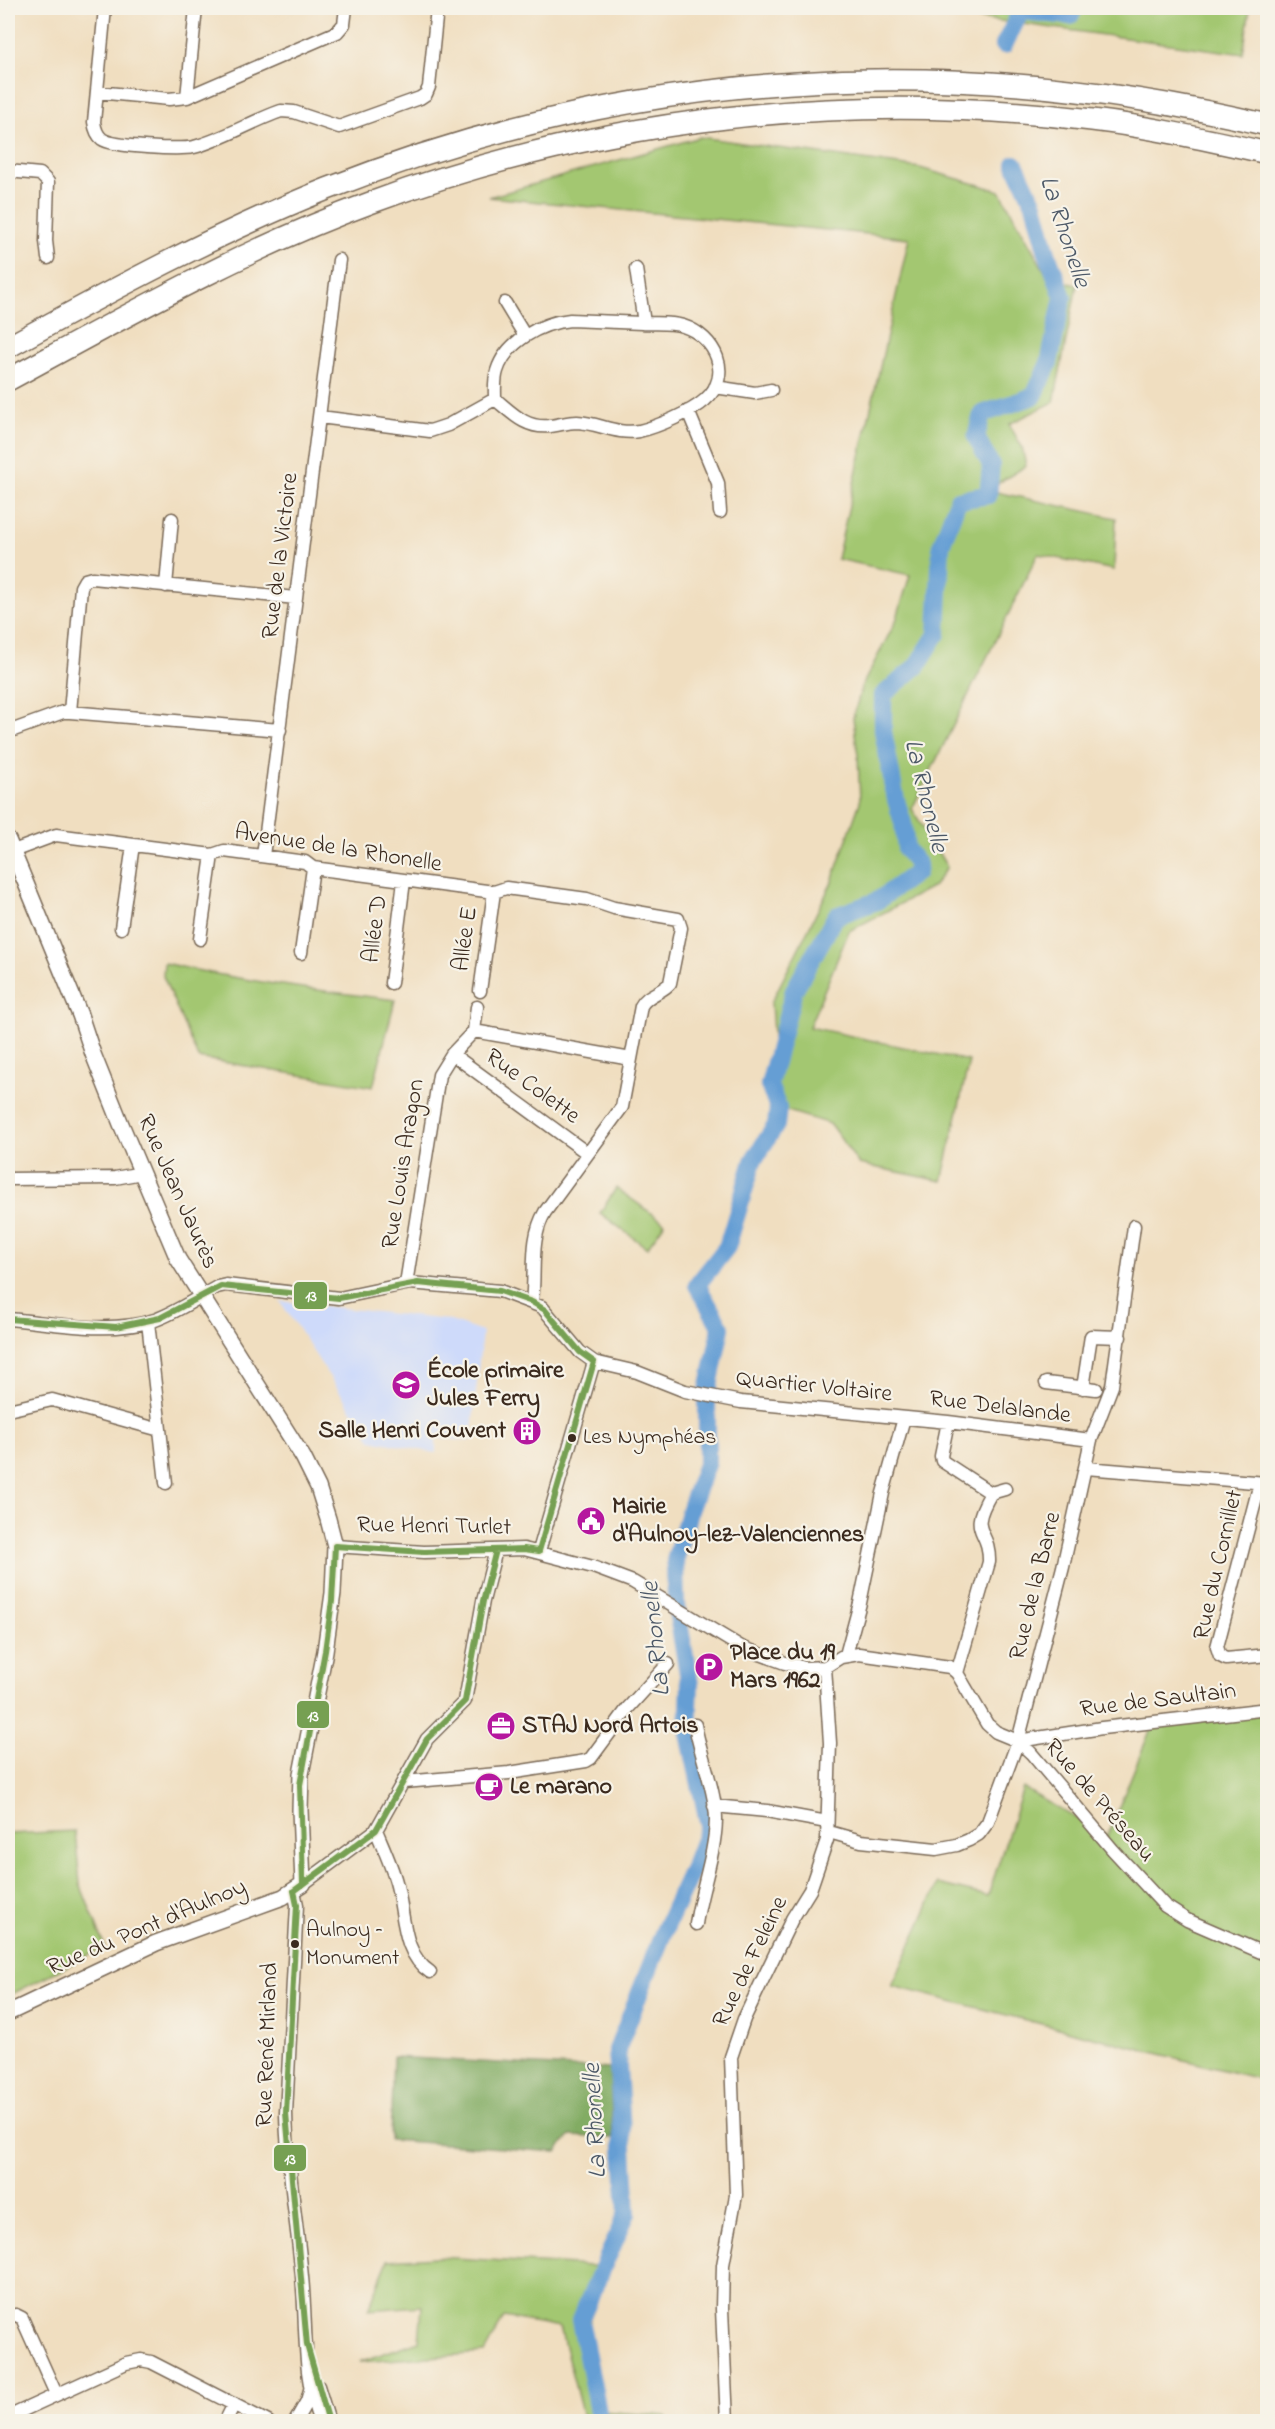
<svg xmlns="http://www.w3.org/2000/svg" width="1275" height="2429" font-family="'Indie Flower',sans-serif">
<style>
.built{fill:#cedafa}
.green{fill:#a3c771;stroke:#6f7848;stroke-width:1.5}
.forest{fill:#82ac63;stroke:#5e6b40;stroke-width:1.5}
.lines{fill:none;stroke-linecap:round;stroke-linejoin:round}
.river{stroke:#659ed4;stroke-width:18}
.minor-casing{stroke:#7a6957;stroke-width:15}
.tertiary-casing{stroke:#7a6957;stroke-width:18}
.motorway-casing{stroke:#7a6957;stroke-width:24}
.minor{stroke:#fff;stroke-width:12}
.tertiary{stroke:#fff;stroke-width:15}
.motorway{stroke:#fff;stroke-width:21}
.bus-1-casing{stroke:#f7f3e8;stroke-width:10}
.bus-1{stroke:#76a052;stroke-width:6}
.bus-dot{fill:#3b2a1e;stroke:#f7f3e8;stroke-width:2}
.labels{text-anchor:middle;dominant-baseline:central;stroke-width:4.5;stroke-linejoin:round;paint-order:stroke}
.bus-label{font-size:22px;fill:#3b2a1e;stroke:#f7f3e8;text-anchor:start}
.street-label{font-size:24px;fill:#3b2a1e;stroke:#f7f3e8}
.poi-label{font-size:24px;font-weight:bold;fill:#3b2a1e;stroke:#f7f3e8;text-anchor:start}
.water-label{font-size:26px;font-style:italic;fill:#4c5867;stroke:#f7f3e8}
.line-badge{stroke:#f7f3e8;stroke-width:2}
.badge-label{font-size:16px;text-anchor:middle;font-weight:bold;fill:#fff}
</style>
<rect width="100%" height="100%" fill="#f7f3e8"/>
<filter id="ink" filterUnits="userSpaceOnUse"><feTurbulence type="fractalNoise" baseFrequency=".0167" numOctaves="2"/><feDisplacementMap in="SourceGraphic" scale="12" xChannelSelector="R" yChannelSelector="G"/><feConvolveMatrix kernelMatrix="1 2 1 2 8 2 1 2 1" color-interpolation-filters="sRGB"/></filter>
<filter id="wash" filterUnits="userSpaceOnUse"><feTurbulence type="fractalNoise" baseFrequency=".008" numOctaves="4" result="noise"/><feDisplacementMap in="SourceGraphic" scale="24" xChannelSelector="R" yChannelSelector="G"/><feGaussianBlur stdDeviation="1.35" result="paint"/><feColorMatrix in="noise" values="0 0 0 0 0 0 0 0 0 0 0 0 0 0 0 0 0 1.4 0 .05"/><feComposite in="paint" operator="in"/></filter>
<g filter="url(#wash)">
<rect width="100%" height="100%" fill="#f0dec0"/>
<!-- built -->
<path class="built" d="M 280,1301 L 448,1320 L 482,1332 L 471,1441 L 436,1438 L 436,1453 L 371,1440 Z"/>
<!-- green -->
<path class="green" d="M 912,8 L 1250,8 L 1243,54 L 912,9 Z
M 700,137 L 920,168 L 1000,191 L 1049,279 L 1077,285 L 1054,402 L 1009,424 L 1022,447 L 1026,466 L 987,490 L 1116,518 L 1114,570 L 1038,554 L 912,809 L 947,867 L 934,886 L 849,931 L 809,1027 L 969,1061 L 942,1181 L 859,1164 L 830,1124 L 778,1108 L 771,1003 L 831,884 L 860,802 L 858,756 L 853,718 L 862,686 L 896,621 L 910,575 L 837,559 L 909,238 L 489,197 Z
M 164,963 C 239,981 318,990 395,1000 L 373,1087 L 198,1058 L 163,976 Z
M 616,1188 L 665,1223 L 647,1248 L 600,1213 Z
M 1267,1713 L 1267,2081 L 892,1986 L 938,1884 L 988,1896 L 1023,1788 L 1107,1836 L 1152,1726 Z
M 75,1831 L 80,1884 L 105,1947 L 8,1996 L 8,1834 Z
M 436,2257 L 609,2267 L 587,2326 L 601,2411 L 666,2416 L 669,2421 L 584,2421 L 560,2327 L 504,2317 L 484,2353 L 359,2362 L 419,2341 L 422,2306 L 368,2310 L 388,2260 Z"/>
<!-- forest -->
<path class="forest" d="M 393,2057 L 610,2069 L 613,2138 L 570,2136 L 557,2152 L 390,2140 Z"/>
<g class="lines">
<!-- river -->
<path class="river" d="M 1004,45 L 1021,11 L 1070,16 L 1075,8
M 600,2422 L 580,2320 L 627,2213 L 617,2050 L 664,1931 L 695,1863 L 709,1826 L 688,1729 L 690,1685 L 676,1605 L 675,1561 L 691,1505 L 707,1462 L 707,1395 L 721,1328 L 697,1285 L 727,1247 L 753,1161 L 776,1125 L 778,1108 L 769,1085 L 794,990 L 836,916 L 877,901 L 917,872 L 918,865 L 906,849 L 903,823 L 896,800 L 883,731 L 883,695 L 917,666 L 937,634 L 941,546 L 958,500 L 988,495 L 991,465 L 976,437 L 982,414 L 1034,396 L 1049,363 L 1063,297 L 1047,253 L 1034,204 L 1015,164"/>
</g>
</g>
<g filter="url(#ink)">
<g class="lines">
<!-- minor casing -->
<g class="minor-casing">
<path id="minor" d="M 105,8 L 94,122 C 95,129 97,135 102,139 C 113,147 180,150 194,147 C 224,139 252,121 281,111 L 294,112 L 339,127 L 420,98 L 426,94 L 429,87 L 437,8
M 97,92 L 169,99 L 187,97 L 337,32 L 344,24 L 346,8
M 187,97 L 196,8
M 8,171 L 40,174 L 48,182 L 46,241 L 48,258
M 636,269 L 644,323
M 505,303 L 525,336
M 570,320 C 594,321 618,322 642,323 C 656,324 670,322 683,326 C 715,336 734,375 705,400 C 692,412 657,427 639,431 C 617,435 599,423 577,422 C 568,422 559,425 550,426 C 526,429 512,413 495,399 C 495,390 494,380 497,371 C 506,342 540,323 570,320 Z
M 715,387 L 755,393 L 771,390
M 688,411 L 718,483 L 720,512
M 320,417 L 430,431 L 448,425 L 495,399
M 166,586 L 172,519
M 70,712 L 81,587 L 85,580 L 92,578 L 296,598
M 8,732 L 63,712 L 70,712 L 280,730
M 13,851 L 56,835 L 212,855 L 224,851 L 305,862 L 313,868 L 494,892 L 506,888 L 587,899 L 614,908 L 678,919 L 681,928 L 670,983 C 662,993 647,994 641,1006 L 622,1107 L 545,1212 C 529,1239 536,1272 532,1302
M 263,856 L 339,260
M 121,928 L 133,845
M 200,939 L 212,855
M 301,953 L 313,868
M 391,983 L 404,881
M 480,991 L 494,892
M 474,1031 L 631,1059
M 452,1054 L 587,1153
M 8,1179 L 115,1178 L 142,1173
M 406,1284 L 439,1075 L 452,1054 L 474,1031 L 477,1007
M 8,1319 C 56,1323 108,1335 155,1320 C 177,1312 197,1298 217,1287 L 226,1285 L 339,1298 L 410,1283 L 500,1291 L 542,1307 L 580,1352 L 594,1362 L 637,1372 L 685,1391 L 741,1402 L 948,1422 L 1091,1440
M 148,1322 L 166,1483
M 1046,1383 L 1096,1389
M 1083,1388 L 1091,1336 L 1120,1337
M 8,1410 L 52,1400 L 160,1430
M 948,1422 L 941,1456 L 942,1461 L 991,1493 C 966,1536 990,1526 989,1562 L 957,1673
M 1086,1468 L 1266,1483
M 1260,1483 L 1217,1647 L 1220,1656 L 1226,1659 L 1268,1655
M 991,1493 L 1005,1489
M 335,1546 L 424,1552 L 524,1549 L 593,1567 L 633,1582 L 741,1647 L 785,1663 L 805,1668 L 825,1667 L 841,1657 L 859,1654 L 950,1667 L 957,1673 L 987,1724 L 996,1732 L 1018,1741 L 1031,1753 L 1113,1850 L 1165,1906 L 1187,1920 L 1268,1955
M 539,1551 L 594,1362
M 846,1655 L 860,1603 L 883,1493 L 904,1418
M 695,1725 C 700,1754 716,1792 716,1820 C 715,1855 701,1889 696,1924
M 1018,1741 L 1102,1728 L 1268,1709
M 404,1782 L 509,1773 L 586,1761 L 591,1758 L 628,1708 L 668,1664
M 714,1806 L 767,1811 L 827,1822
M 376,1830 C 383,1847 391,1864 396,1882 C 405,1912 401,1953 430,1972
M 829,1832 L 861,1841 L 936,1849 L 957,1845 L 969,1840 L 979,1834 L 988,1822 L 1018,1741 L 1063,1567 L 1091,1440 L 1112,1386 L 1134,1226
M 303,1884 L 376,1830 L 427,1739 L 465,1701 L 483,1601 L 496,1550
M 294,1891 L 297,1905 L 286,2113 C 287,2168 297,2222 302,2277 C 307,2326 302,2376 320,2422
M 8,2316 L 16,2315 L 22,2318 L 56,2394
M 318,2386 L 329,2422
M 8,2417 L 126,2363 L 141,2360 L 151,2362 L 268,2422
M 225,2422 L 234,2404
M 295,2422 L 307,2401 L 310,2390
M 727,2422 L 722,2309 L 723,2265 L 736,2195 L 731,2057 L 744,2019 L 763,1979 L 792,1919 L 810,1890 L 827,1840 L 830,1743 L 825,1667"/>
</g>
<!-- tertiary casing -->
<g class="tertiary-casing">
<path id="tertiary" d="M 8,840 L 80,1015 L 93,1054 L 121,1124 L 178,1259 L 303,1457 L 318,1487 L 328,1519 L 335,1546 L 333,1593 L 325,1651 L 301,1774 L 300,1810 L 303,1884 L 283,1897 L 156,1943 L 8,2013"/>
</g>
<!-- motorway casing -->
<g class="motorway-casing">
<path id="motorway" d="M 8,347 C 112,290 217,233 327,189 C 633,68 949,49 1268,125
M 8,380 C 126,316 244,249 370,203 C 601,117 847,90 1092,120 C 1151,127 1209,140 1268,153"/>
</g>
<!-- minor -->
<use href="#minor" class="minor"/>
<!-- tertiary -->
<use href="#tertiary" class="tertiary"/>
<!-- motorway -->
<use href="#motorway" class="motorway"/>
<!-- bus-1 casing -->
<g class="bus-1-casing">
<path id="bus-1" d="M 8,1319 L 116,1327 L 160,1318 L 221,1286 L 339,1298 L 418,1283 L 500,1291 L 532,1302 L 545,1310 L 580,1352 L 594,1362
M 335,1546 L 424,1552 L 524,1549 L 539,1551
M 539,1551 L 594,1362
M 303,1884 L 300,1785 L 325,1651 L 332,1601 L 335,1546
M 294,1891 L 297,1905 L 286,2113 L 307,2345 L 329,2422
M 294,1891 L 376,1830 L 427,1739 L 465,1701 L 483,1601 L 496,1550"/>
</g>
<!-- bus-1 -->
<use href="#bus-1" class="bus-1"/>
</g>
</g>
<!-- icons -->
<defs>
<g id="school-disc" transform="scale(1.5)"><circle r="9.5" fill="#b5179e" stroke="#f7f3e8"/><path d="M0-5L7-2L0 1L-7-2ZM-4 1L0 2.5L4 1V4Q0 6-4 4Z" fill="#fff"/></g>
<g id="building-disc" transform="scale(1.5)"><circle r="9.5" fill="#b5179e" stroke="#f7f3e8"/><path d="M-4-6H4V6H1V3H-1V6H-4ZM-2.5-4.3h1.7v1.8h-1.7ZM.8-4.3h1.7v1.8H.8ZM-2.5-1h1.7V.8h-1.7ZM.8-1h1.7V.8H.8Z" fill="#fff"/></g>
<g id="civic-disc" transform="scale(1.5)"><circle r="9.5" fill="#b5179e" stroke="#f7f3e8"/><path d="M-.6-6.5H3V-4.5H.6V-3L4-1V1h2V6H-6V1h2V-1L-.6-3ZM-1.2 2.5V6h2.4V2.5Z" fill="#fff"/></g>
<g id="parking-disc" transform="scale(1.5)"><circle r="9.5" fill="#b5179e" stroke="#f7f3e8"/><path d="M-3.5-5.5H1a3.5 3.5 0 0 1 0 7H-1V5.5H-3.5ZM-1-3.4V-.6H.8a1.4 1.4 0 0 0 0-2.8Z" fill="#fff"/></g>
<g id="office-disc" transform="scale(1.5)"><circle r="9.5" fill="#b5179e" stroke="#f7f3e8"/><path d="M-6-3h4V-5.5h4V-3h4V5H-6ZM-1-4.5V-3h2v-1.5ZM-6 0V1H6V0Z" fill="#fff"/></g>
<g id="cafe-disc" transform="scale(1.5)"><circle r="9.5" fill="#b5179e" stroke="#f7f3e8"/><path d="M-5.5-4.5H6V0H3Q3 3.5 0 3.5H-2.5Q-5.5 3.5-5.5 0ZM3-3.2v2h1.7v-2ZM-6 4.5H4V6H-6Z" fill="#fff"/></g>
</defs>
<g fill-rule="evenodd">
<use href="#school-disc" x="406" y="1385"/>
<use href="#building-disc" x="527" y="1431"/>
<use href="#civic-disc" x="591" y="1521"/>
<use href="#parking-disc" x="709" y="1667"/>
<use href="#office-disc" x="501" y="1726"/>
<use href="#cafe-disc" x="489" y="1787"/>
</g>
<!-- markers -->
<g class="bus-dot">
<circle cx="572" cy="1438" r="5"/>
<circle cx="295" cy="1944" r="5"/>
</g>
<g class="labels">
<!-- bus labels -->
<g class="bus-label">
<text x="583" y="1438">Les Nymphéas</text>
<text x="306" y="1931">Aulnoy –<tspan x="306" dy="28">Monument</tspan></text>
</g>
<!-- street labels -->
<g class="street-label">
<text transform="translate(281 556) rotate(-83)">Rue de la Victoire</text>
<text transform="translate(338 849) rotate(9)">Avenue de la Rhonelle</text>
<text transform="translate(376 929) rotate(-83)">Allée D</text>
<text transform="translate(466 939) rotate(-82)">Allée E</text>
<text transform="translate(532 1087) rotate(36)">Rue Colette</text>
<text transform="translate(404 1164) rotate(-81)">Rue Louis Aragon</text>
<text transform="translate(177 1192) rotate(66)">Rue Jean Jaurès</text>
<text transform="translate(814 1387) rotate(6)">Quartier Voltaire</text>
<text transform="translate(1000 1408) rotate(7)">Rue Delalande</text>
<text transform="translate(434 1527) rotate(1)">Rue Henri Turlet</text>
<text transform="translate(1219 1565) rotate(-77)">Rue du Cornillet</text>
<text transform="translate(1036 1586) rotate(-76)">Rue de la Barre</text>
<text transform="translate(1158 1701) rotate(-7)">Rue de Saultain</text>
<text transform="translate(1099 1801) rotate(49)">Rue de Préseau</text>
<text transform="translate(147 1928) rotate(-23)">Rue du Pont d'Aulnoy</text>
<text transform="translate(751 1962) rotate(-64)">Rue de Feleine</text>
<text transform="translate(268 2045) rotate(-88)">Rue René Mirland</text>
</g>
<!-- poi labels -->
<g class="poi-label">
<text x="427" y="1371">École primaire<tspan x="427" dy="28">Jules Ferry</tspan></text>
<text x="506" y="1431" text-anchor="end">Salle Henri Couvent</text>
<text x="612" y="1507">Mairie<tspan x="612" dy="28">d'Aulnoy-lez-Valenciennes</tspan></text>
<text x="730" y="1653">Place du 19<tspan x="730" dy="28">Mars 1962</tspan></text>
<text x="522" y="1726">STAJ Nord Artois</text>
<text x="510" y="1787">Le marano</text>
</g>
<!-- water labels -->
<g class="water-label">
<text transform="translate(1064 232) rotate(72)">La Rhonelle</text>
<text transform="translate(925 796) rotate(76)">La Rhonelle</text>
<text transform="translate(657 1639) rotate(-96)">La Rhonelle</text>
<text transform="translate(596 2121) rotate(-93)">La Rhonelle</text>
</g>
</g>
<g class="line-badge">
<rect x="293" y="1281" width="35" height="29" rx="6" fill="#76a052"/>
<rect x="296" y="1700" width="34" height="29" rx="6" fill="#76a052"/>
<rect x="273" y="2144" width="34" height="28" rx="6" fill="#76a052"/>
</g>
<g class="badge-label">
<text x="311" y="1301">13</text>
<text x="313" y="1721">13</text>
<text x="290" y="2164">13</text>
</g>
<!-- margin -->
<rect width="1275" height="2429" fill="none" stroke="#f7f3e8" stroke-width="30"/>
</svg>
